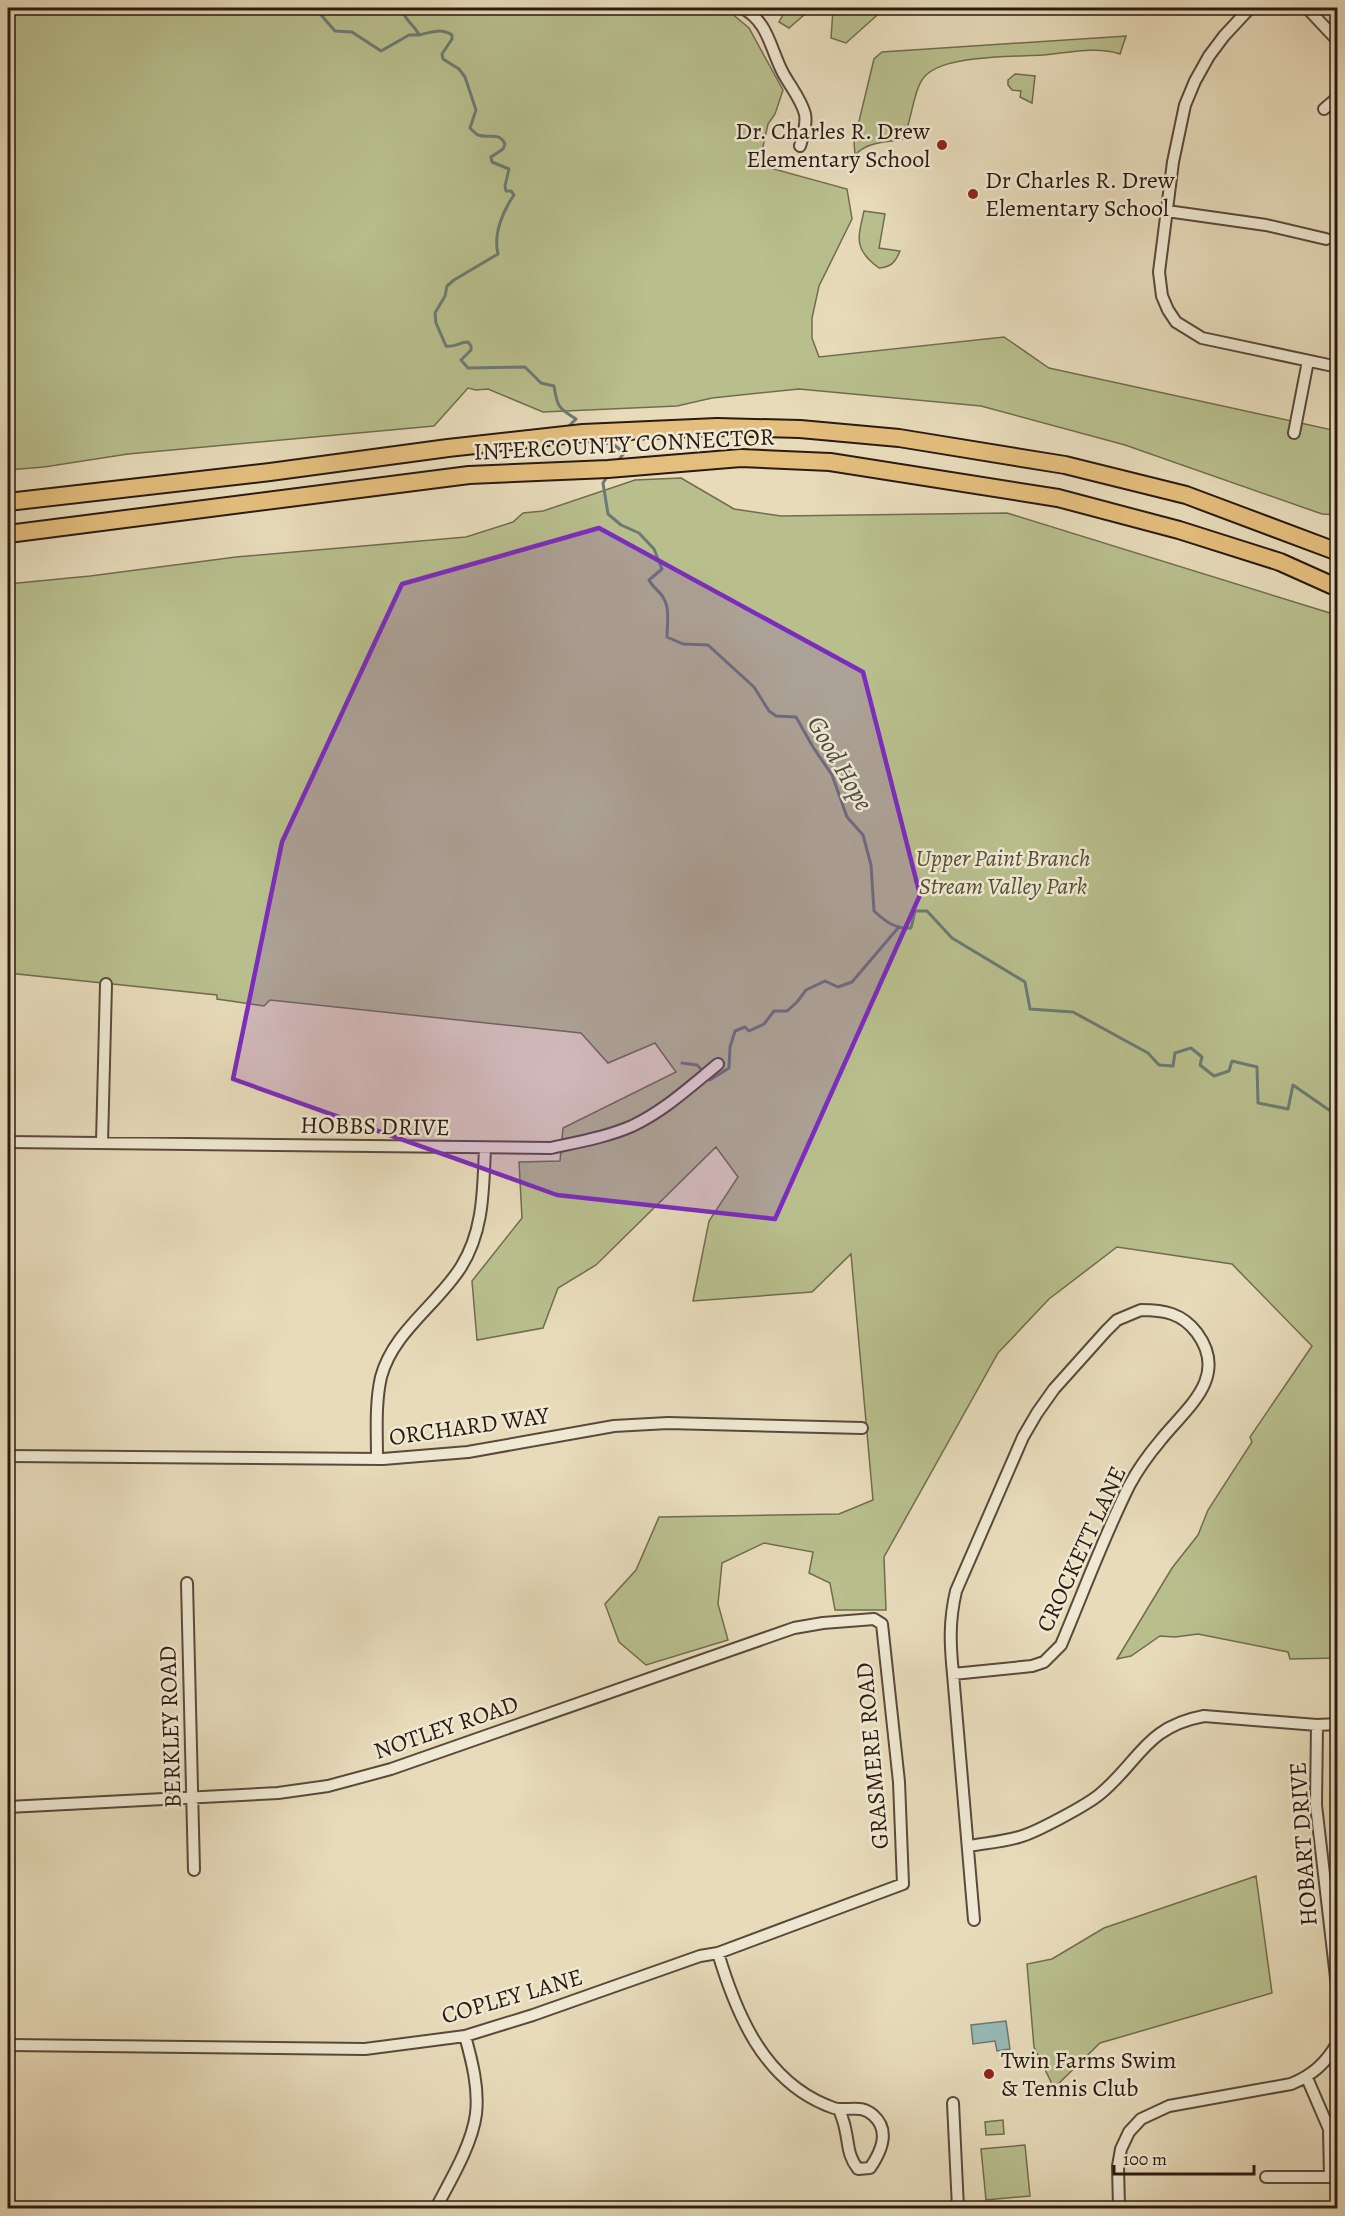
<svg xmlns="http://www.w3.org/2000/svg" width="1345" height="2216" font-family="Alegreya,serif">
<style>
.green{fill:#b8bf8d;stroke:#716c4f;stroke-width:1.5}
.water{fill:#97bab5;stroke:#6b7a73;stroke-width:1.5}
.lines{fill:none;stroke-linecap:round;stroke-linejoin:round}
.stream{stroke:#6b7a73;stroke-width:3}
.minor-casing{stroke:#594a3b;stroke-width:14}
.highway-casing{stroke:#2a1a11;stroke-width:20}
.minor{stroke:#efe8d2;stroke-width:10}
.highway{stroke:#e4be7d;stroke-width:16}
.marked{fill:#7b2cbf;fill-opacity:0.2;stroke:#7b2cbf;stroke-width:4.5;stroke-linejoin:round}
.poi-dot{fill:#8f2418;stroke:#efe8d2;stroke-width:2}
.labels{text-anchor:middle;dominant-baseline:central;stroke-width:5;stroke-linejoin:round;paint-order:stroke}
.poi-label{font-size:24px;fill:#2a1a11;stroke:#efe8d2;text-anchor:start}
.street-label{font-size:24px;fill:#2a1a11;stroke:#efe8d2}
.park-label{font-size:24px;font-style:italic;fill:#554c36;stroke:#efe8d2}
.water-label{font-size:26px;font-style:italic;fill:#4b4a42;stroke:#efe8d2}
</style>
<rect width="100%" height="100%" fill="#e7dbba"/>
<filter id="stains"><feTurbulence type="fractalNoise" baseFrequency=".00333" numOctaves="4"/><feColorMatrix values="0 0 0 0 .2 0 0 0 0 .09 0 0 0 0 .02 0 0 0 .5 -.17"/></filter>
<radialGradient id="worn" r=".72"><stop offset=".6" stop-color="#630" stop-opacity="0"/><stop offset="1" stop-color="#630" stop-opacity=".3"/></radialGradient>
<!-- green -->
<path class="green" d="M 8,8 L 660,8 L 663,10 L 665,8 L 694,8 L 705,13 L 714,8 L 725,8 L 749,28 L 783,90 L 775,114 L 768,124 L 759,165 L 847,189 L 852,219 L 819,286 L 812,318 L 812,338 L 819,357 L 1004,337 L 1049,368 L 1337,431 L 1338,515 L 1322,514 L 1125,445 L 981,406 L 799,389 L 712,398 L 677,406 L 543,412 L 488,389 L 476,390 L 468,388 L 434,426 L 128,454 L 44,467 L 8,470 L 8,359 L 9,356 L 8,352 Z
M 787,8 L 812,8 L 789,28 L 779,22 Z
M 827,8 L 885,8 L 846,43 L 831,38 L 833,10 Z
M 1126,36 L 1120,54 C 1097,46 1067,53 1043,55 C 1020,56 996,56 974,59 C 959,61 938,64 926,75 C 913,87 912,122 903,139 C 885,143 868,141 855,155 L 854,142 L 874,59 L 882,52 Z
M 1015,74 L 1035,76 L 1032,103 L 1020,97 L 1021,91 L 1012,90 L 1008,85 L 1008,80 Z
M 864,211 L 885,214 L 879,248 L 900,251 C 895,263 891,267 879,268 C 853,249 858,238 864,211 Z
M 681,478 L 734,509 L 781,516 L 1007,513 L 1330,613 L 1338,618 L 1337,1658 L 1290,1659 L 1288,1652 L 1198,1634 L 1175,1637 L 1160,1636 L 1131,1656 L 1117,1659 L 1172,1568 L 1198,1535 L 1208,1510 L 1252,1442 L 1250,1437 L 1312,1346 L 1232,1264 L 1117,1247 L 1049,1299 L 998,1353 L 884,1557 L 886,1610 L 835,1610 L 830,1583 L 809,1573 L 813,1552 L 764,1543 L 722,1563 L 718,1604 L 728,1640 L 646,1665 L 619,1642 L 605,1604 L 636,1570 L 659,1517 L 839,1514 L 873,1500 L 851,1254 L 812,1292 L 693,1301 L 709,1221 L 738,1177 L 716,1147 L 596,1265 L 558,1288 L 543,1328 L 477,1340 L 472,1281 L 522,1218 L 519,1162 L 560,1161 L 563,1128 L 676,1072 L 655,1043 L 608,1063 L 581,1033 L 270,1000 L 264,1006 L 217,999 L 217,995 L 8,973 L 8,584 L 90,576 L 236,557 L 466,537 L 513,522 L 523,513 L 543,511 L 635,480 Z
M 1256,1876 L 1272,1993 L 1100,2043 L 1054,2088 L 1034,2047 L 1027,1964 L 1052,1959 L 1104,1928 Z
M 1003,2120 L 1004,2134 L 986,2135 L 985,2122 Z
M 1025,2145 L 1030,2196 L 986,2200 L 981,2149 Z"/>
<!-- water -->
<path class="water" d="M 1006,2021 L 1010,2049 L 997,2051 L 995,2041 L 973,2044 L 971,2025 Z"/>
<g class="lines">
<!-- stream -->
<path class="stream" d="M 315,8 L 335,31 L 352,32 L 381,51 L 409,35 L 419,35
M 407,8 L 403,12 C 406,21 415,26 419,35 C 431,32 441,28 452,35 L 452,39 L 442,54 L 443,59 L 459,69 L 465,77 L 476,110 L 470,128 C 471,129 476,134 478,135 C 488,139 499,131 505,144 L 503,149 L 491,157 L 492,162 L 509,169 L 505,186 L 506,191 L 511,191 L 514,195 C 503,211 493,234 498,254 L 454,280 L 447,286 L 445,296 L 435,313 L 436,323 L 446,346 C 453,348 460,342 468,342 L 471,346 L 471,350 L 461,360 L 468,368 L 525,367 L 541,383 L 554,386 C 557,406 558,408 576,419 L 566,429
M 587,441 L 613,444 L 624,453 L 618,461
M 609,474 L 603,483 L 608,514 L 621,525 L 639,533 L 654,549 L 662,569 L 649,580 C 653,588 661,592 664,599 C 670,609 667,626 667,637 L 683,644 L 708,645 L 754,687 L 769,711 L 776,716 L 796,717 L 813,747 L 832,775 L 847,817 L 863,835 L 871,865 L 874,911 C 886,922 895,929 911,928 L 915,911 L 927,911 L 952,938 L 1025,982 L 1030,1009 L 1073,1012 L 1148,1053 L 1159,1065 L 1173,1066 L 1175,1053 L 1191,1048 L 1202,1057 L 1200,1065 L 1214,1076 L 1229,1071 L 1232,1061 L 1257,1067 L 1258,1103 L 1288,1109 L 1293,1085 L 1329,1110 L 1338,1105
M 682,1063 L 697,1065 L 704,1072
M 708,1078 L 710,1080 L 729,1068 L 730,1047 L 735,1031 L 745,1027 L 749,1031 L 764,1024 L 774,1011 L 787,1011 L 797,1002 L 806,990 L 825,981 L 838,987 L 852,982 L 898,928"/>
<!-- minor casing -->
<g class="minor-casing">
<path id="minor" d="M 742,8 C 768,21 770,48 783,73 C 790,86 801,99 805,114 C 807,124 803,136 800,146
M 1250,8 L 1224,36 L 1209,56 L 1195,81 L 1185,105 L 1173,162 L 1159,272 L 1162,296 L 1168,310 L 1176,322 L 1202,338 L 1338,367
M 1307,8 L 1338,41
M 1324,109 L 1338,97
M 1167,211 L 1266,225 L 1326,239
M 1294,433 L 1308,361
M 8,1142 L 551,1148 C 578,1142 607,1137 632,1126 C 664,1111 691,1086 718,1064
M 102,1143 L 106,984
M 1141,1310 C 1164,1310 1182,1313 1197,1333 C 1230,1378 1185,1409 1160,1441 C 1149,1454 1137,1471 1129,1486 C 1104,1536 1083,1593 1061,1645 L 1044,1662 L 1032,1666 L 953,1674 C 950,1644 949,1621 956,1591 L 1023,1437 L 1037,1413 L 1054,1389 L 1106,1331 L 1117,1320 Z
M 8,1456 L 383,1459 L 468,1452 L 614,1426 L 668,1423 L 862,1428
M 377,1459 C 377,1432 375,1404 381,1377 C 393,1332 437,1305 461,1267 C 484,1230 483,1190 485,1148
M 187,1583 L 194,1870
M 953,1674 L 974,1920
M 1317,1725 L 1316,1805 L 1338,1995
M 8,1807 L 278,1793 L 328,1786 L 391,1769 L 794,1628 L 823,1623 L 874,1619 L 882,1624 L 899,1782 L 903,1884 L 718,1953 L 700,1956 L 533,2015 L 465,2036 L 365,2049 L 8,2045
M 969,1846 C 985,1843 1002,1842 1019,1837 C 1035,1833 1087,1805 1100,1794 C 1140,1761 1145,1727 1204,1716 L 1317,1725 L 1338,1724
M 718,1953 C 736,2013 763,2079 826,2105 C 829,2106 835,2109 839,2109 C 851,2110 862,2105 873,2115 C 891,2131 881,2152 870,2168 L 858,2169 C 847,2155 849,2144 845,2128 C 844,2122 841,2115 839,2109
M 1307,2078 L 1329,2129 L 1330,2177
M 953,2103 L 958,2208
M 1266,2177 L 1338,2177
M 436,2208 C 450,2181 472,2145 476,2114 C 479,2088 472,2061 465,2036
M 1119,2208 L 1118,2166 L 1121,2149 L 1129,2132 L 1141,2119 L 1169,2106 L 1291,2084 C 1313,2075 1326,2063 1338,2042"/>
</g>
<!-- highway casing -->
<g class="highway-casing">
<path id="highway" d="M 8,502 L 270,472 L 448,448 L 583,433 L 717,427 L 800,429 L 899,438 L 1065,465 L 1186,495 L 1338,552
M 8,534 L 469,475 L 608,469 L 741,458 L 830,462 L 1058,498 L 1179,530 L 1280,562 L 1338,588"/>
</g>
<!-- minor -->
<use href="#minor" class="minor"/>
<!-- highway -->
<use href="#highway" class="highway"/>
</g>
<!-- marked area -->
<path class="marked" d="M 599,528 L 863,672 L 920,895 L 775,1219 L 557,1195 L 233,1079 L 282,842 L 402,584 Z"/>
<!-- markers -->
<g class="poi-dot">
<circle cx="942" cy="145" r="6"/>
<circle cx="973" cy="194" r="6"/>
<circle cx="989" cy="2074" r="6"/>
</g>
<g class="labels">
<!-- poi labels -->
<g class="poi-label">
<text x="930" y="131" text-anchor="end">Dr. Charles R. Drew<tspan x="930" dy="28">Elementary School</tspan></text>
<text x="985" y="180">Dr Charles R. Drew<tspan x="985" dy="28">Elementary School</tspan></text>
<text x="1001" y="2060">Twin Farms Swim<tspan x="1001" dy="28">&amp; Tennis Club</tspan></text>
</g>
<!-- street labels -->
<g class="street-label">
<text transform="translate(624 444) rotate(-3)">INTERCOUNTY CONNECTOR</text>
<text transform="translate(375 1126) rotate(1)">HOBBS DRIVE</text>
<text transform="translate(469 1426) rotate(-8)">ORCHARD WAY</text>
<text transform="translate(1081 1549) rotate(-65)">CROCKETT LANE</text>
<text transform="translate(170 1727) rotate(-92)">BERKLEY ROAD</text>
<text transform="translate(446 1727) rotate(-19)">NOTLEY ROAD</text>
<text transform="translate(872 1756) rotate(-95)">GRASMERE ROAD</text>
<text transform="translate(1303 1844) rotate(-94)">HOBART DRIVE</text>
<text transform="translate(512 1996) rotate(-16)">COPLEY LANE</text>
</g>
<!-- park labels -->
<g class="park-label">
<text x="1003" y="858">Upper Paint Branch<tspan x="1003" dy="28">Stream Valley Park</tspan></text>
</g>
<!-- water labels -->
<g class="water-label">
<text transform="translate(840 763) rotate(60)">Good Hope</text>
</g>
</g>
<!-- margin -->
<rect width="1345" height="2216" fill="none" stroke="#e7dbba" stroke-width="30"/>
<rect x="9" y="9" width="1327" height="2198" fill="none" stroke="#2a1a11" stroke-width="3"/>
<rect x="15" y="15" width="1315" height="2186" fill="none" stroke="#2a1a11" stroke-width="1.5"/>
<!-- scale -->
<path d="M1114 2165v9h140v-9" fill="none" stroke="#2a1a11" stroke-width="3"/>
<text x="1123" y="2165" font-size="18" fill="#2a1a11" stroke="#efe8d2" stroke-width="4.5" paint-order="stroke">100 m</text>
<rect width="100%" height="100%" filter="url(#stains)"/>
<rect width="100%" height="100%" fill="url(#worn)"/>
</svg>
